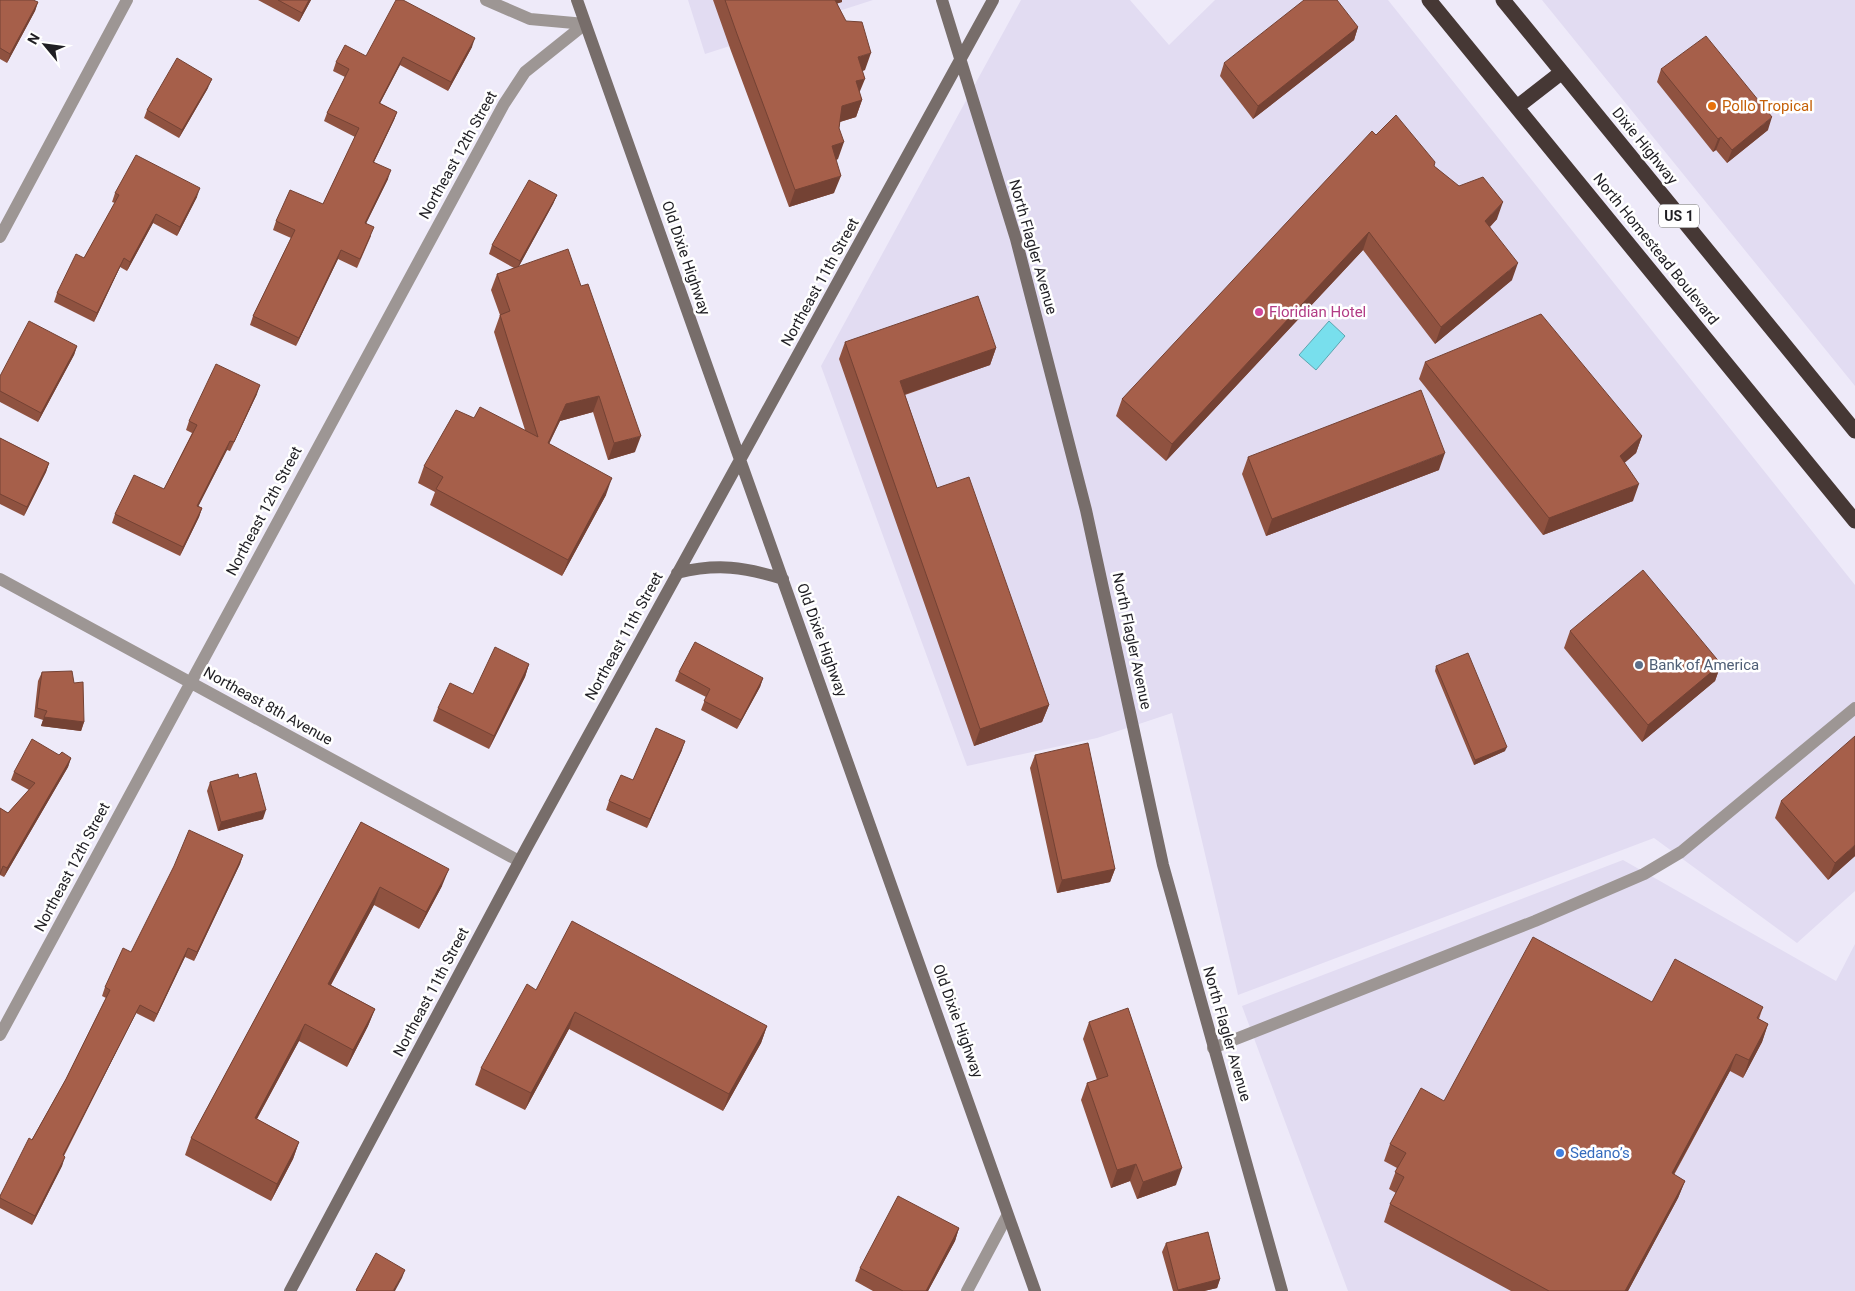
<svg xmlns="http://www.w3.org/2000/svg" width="1855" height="1291" font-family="Roboto,sans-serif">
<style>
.built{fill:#e2dcf2}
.water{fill:#78dfed;stroke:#5da5b0}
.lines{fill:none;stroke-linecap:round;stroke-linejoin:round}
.street{stroke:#9d9694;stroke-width:12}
.secondary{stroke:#776d6a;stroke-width:12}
.highway{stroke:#463835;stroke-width:15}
.wall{fill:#8f5240}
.shaded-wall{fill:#744234}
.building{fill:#a65f4a;stroke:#744234}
.food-dot{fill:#e8710a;stroke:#fff;stroke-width:2}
.hotel-dot{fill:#d1479c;stroke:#fff;stroke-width:2}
.service-dot{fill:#5c6f8a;stroke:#fff;stroke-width:2}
.shop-dot{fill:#3f7fe0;stroke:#fff;stroke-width:2}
.labels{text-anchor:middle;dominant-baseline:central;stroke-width:5;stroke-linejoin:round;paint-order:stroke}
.shield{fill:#fff;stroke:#626265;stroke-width:1}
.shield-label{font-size:14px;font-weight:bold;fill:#1f1e23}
.food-label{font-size:15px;fill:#c56008;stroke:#fff;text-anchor:start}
.street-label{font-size:15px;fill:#1f1e23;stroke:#fff}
.hotel-label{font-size:15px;fill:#b23c85;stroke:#fff;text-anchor:start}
.service-label{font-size:15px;fill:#4e5e75;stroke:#fff;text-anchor:start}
.shop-label{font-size:15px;fill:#366cbe;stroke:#fff;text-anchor:start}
</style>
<rect width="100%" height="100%" fill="#eeeaf9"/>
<!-- built -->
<path class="built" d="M 688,0 L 873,0 L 705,54 Z
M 1021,0 L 1130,0 L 1169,45 L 1215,0 L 1388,0 L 1855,585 L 1855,891 L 1797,943 L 1654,838 L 1238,995 L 1172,713 L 1097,738 L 967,766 L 821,366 Z
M 1542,0 L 1855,0 L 1855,386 Z
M 1623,860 L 1836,981 L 1855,944 L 1855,1291 L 1348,1291 L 1242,1006 Z"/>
<!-- water -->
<path class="water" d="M 1329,321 L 1345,336 L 1316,370 L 1299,355 Z"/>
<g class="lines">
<!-- street -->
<path class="street" d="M 486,0 L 530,19 L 585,24
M 0,237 L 127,0
M 0,579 L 519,861
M 0,1035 L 504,104 L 525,72 L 585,24
M 1213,1048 L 1535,921 L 1644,874 L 1681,852 L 1855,708
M 967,1291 L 1007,1216"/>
<!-- secondary -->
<path class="secondary" d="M 577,0 L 1035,1291
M 942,0 L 1016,239 L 1086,510 L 1163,865 L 1282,1291
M 677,573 C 718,563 744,567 783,579
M 290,1291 L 527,847 L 993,0"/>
<!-- highway -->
<path class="highway" d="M 1429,0 L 1855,521
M 1503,0 L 1855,431
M 1517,107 L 1562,72"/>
</g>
<!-- wall -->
<path class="wall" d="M 0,0 L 38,2 L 35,11 L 7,63 L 0,59 Z
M 258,0 L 311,0 L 299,22 Z
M 713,0 L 842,0 L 842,2 L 837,3 L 865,70 L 862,71 L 859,93 L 862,100 L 856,117 L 840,122 L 839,128 L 838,159 L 836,160 L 834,193 L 789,207 L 731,51 Z
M 1358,27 L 1354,40 L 1253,119 L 1220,76 L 1224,63 Z
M 472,47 L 448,91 L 400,65 L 380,103 L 397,112 L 394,120 L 374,162 L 388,179 L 366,223 L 371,236 L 357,268 L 338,259 L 296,346 L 250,325 L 253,316 L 291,238 L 273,230 L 276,221 L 323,204 L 355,137 L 324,121 L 327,113 L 345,77 L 333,71 L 336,62 L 366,56 Z
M 1661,69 L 1768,130 L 1727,163 L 1716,150 L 1713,152 L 1657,82 Z
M 208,88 L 179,138 L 144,118 L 147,110 Z
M 1376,135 L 1434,166 L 1497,219 L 1490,227 L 1512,280 L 1435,344 L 1363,250 L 1166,461 L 1116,416 L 1122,399 Z
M 115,193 L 197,197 L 177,236 L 153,223 L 127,271 L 120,267 L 94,322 L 54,302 L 57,293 L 84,258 L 115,203 L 112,202 Z
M 557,195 L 553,204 L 519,266 L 635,452 L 608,460 L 593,412 L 560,421 L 549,443 L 606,495 L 562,576 L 430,505 L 435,492 L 418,483 L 424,466 L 474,418 L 525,430 L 494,332 L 500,315 L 491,290 L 497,274 L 514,268 L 489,254 L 492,245 Z
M 845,342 L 996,348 L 990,365 L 905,395 L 937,488 L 1049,705 L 1042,722 L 974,746 L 839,359 Z
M 77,346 L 74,355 L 38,422 L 0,402 L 0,376 Z
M 1425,362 L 1642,436 L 1636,453 L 1624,463 L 1633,501 L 1543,535 L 1419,379 Z
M 257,394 L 230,451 L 227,450 L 198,506 L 202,508 L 199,517 L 180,556 L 112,523 L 115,514 L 164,489 L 192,433 L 186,430 L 189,421 Z
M 0,438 L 49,463 L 46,472 L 24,516 L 0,504 Z
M 1248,457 L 1439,470 L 1266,536 L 1242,474 Z
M 1570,631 L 1721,664 L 1715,681 L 1642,742 L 1564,648 Z
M 529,664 L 525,677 L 489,749 L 433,721 L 438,708 L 473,694 Z
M 1436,666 L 1505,751 L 1474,765 L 1435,671 Z
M 42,672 L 74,683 L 84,722 L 81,731 L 41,726 L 43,720 L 34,717 L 38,681 Z
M 679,672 L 763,678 L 760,687 L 737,729 L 701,710 L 706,697 L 675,681 Z
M 682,750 L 647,828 L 606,810 L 609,801 L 633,780 Z
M 59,755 L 71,758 L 68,767 L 4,877 L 0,875 L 0,808 L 8,813 L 29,790 L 11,780 L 14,772 Z
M 1035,755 L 1115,869 L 1110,882 L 1057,893 L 1030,768 Z
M 239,778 L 263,819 L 218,831 L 207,791 L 210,782 Z
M 1781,801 L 1855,856 L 1828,880 L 1775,818 Z
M 361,822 L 442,886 L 419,929 L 374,905 L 331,985 L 375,1009 L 368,1026 L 347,1067 L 299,1041 L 257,1119 L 299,1142 L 293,1159 L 271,1201 L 185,1155 L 191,1138 Z
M 243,855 L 240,864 L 194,961 L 185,957 L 154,1022 L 136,1013 L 64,1156 L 62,1166 L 32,1225 L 0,1208 L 0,1196 L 66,1079 L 106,998 L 102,996 L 105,987 L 131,952 Z
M 536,990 L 767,1026 L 761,1043 L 723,1111 L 569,1029 L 525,1110 L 475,1085 L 481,1068 Z
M 1652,1002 L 1763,1007 L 1759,1019 L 1768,1024 L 1762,1042 L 1743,1078 L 1730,1071 L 1674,1175 L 1685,1181 L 1678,1198 L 1628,1291 L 1511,1291 L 1384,1222 L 1390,1204 L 1396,1193 L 1389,1189 L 1397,1168 L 1384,1161 L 1390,1144 L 1444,1101 Z
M 1089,1022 L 1176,1185 L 1137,1199 L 1130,1181 L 1111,1188 L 1081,1100 L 1087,1083 L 1097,1080 L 1083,1039 Z
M 959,1228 L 955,1241 L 928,1291 L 873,1291 L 855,1281 L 860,1268 Z
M 1166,1243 L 1220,1279 L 1217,1288 L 1204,1291 L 1173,1291 L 1162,1252 Z"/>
<!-- shaded-wall -->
<path class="shaded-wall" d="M 309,0 L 311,0 L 299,22 L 302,13 Z
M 827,0 L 842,0 L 842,2 L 824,8 Z
M 38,2 L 35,11 L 7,63 L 10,54 Z
M 1358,27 L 1354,40 L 1253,119 L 1258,106 Z
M 475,38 L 472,47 L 448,91 L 451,82 Z
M 871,53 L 865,70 L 852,74 L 858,57 Z
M 403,57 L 400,65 L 376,111 L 379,103 Z
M 212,79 L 208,88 L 179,138 L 182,130 Z
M 865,79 L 858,96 L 856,81 Z
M 862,100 L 856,117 L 836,123 L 842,106 Z
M 397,112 L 394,120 L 370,170 L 373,162 Z
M 1772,117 L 1768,130 L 1727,163 L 1732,150 Z
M 1721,137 L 1716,150 L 1713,152 L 1718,139 Z
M 844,142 L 838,159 L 826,163 L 832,146 Z
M 391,170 L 388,179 L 362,232 L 365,223 Z
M 841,176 L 834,193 L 789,207 L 795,190 Z
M 200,188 L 197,197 L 177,236 L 180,227 Z
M 557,195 L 553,204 L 517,270 L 520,261 Z
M 1503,202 L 1497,219 L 1479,238 L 1485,221 Z
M 156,214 L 153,223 L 127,271 L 130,262 Z
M 1369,232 L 1363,250 L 1166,461 L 1172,444 Z
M 341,250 L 338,259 L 296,346 L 299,338 Z
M 124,258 L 120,267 L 94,322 L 97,313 Z
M 1518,263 L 1512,280 L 1435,344 L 1441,327 Z
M 77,346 L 74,355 L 38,422 L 41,413 Z
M 996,348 L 990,365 L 894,398 L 900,381 Z
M 260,385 L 257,394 L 230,451 L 234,442 Z
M 599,396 L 593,412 L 560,421 L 542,459 L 548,443 L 566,404 Z
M 641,436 L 635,452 L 608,460 L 614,443 Z
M 1642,436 L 1636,453 L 1613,473 L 1620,456 Z
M 230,441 L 227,450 L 194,515 L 197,506 Z
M 1445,453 L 1439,470 L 1266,536 L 1272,519 Z
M 49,463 L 46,472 L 24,516 L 27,507 Z
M 612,478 L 606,495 L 562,576 L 568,560 Z
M 1639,484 L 1633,501 L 1543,535 L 1549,518 Z
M 202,508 L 199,517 L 180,556 L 183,547 Z
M 529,664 L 525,677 L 489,749 L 494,736 Z
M 1721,664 L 1715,681 L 1642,742 L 1648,725 Z
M 763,678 L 760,687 L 737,729 L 741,720 Z
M 1049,705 L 1042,722 L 974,746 L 980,729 Z
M 44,717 L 84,722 L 81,731 L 41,726 Z
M 685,741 L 682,750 L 647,828 L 650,819 Z
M 1507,747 L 1505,751 L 1474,765 L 1475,760 Z
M 71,758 L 68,767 L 4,877 L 7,868 Z
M 266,810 L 263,819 L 218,831 L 221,822 Z
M 1855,845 L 1855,856 L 1828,880 L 1835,863 Z
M 243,855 L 240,864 L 194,961 L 197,952 Z
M 449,869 L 442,886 L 419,929 L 426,912 Z
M 1115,869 L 1110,882 L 1057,893 L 1062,880 Z
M 380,887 L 374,905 L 322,1001 L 328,984 Z
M 188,948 L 185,957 L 154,1022 L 157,1014 Z
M 140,1005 L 136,1013 L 59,1164 L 63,1155 Z
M 375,1009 L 368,1026 L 347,1067 L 353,1050 Z
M 575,1012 L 569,1029 L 525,1110 L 531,1093 Z
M 305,1024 L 299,1041 L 248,1135 L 255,1118 Z
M 1768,1024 L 1762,1042 L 1743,1078 L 1749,1060 Z
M 767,1026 L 761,1043 L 723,1111 L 729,1094 Z
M 1736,1054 L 1730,1071 L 1665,1190 L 1672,1173 Z
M 299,1142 L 293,1159 L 271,1201 L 277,1184 Z
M 65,1157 L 62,1166 L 32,1225 L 35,1216 Z
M 1136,1164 L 1130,1181 L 1111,1188 L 1117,1170 Z
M 1182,1168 L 1176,1185 L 1137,1199 L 1143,1182 Z
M 1685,1181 L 1678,1198 L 1628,1291 L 1625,1291 Z
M 959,1228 L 955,1241 L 928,1291 L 926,1291 Z
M 405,1270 L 402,1278 L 395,1291 L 393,1291 Z
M 1220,1279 L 1217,1288 L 1204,1291 L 1178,1291 L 1178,1290 Z"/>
<!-- building -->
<path class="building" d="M 0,0 L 33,0 L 38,2 L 10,54 L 0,48 Z
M 278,0 L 309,0 L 302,13 Z
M 396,0 L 403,0 L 475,38 L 451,82 L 403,57 L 379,103 L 397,112 L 373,162 L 391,170 L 365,223 L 374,227 L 360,259 L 341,250 L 299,338 L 253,316 L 295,230 L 276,221 L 290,190 L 323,204 L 359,128 L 327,113 L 349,69 L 336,62 L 345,45 L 366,56 Z
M 725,0 L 835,0 L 846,21 L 862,22 L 871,53 L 858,57 L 865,79 L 856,81 L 862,100 L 842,106 L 839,128 L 844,142 L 832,146 L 841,176 L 795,190 L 737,34 Z
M 1304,0 L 1337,0 L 1358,27 L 1258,106 L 1224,63 Z
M 1706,36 L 1772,117 L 1732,150 L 1721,137 L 1718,139 L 1661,69 Z
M 177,58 L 212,79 L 182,130 L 147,110 Z
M 1396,115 L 1435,162 L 1434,166 L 1459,186 L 1483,177 L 1503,202 L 1485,221 L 1518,263 L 1441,327 L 1369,232 L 1172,444 L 1122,399 L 1372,131 L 1376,135 Z
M 136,155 L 200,188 L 180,227 L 156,214 L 130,262 L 124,258 L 97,313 L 57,293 L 76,254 L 84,258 L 119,195 L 115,193 Z
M 529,180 L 557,195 L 520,261 L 492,245 Z
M 568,249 L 581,286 L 588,284 L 641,436 L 614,443 L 599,396 L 566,404 L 548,443 L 612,478 L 568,560 L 436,489 L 443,477 L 424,466 L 456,410 L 474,418 L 480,407 L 538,437 L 500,315 L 510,311 L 497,274 Z
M 978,296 L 996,348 L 900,381 L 937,488 L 969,477 L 1049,705 L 980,729 L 845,342 Z
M 1541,314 L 1642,436 L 1620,456 L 1639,484 L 1549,518 L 1425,362 Z
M 29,321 L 77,346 L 41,413 L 0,391 L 0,376 Z
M 216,364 L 260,385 L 234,442 L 230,441 L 197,506 L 202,508 L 183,547 L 115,514 L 134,475 L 164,489 L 197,425 L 189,421 Z
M 1421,390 L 1445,453 L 1272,519 L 1248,457 Z
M 0,438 L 49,463 L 27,507 L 0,494 Z
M 1643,570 L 1721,664 L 1648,725 L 1570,631 Z
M 695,642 L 763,678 L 741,720 L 704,701 L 710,689 L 679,672 Z
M 495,647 L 529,664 L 494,736 L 438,708 L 450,683 L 473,694 Z
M 1468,653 L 1507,747 L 1475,760 L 1436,666 Z
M 72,671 L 74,683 L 83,682 L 84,722 L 44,717 L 47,711 L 37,708 L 42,672 Z
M 656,728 L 685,741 L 650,819 L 609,801 L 621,775 L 633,780 Z
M 1855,736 L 1855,845 L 1835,863 L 1781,801 Z
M 32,739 L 59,755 L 62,752 L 71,758 L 7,868 L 3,866 L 0,874 L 0,808 L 8,813 L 35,783 L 14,772 Z
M 1088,743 L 1115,869 L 1062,880 L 1035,755 Z
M 256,773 L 266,810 L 221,822 L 210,782 L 238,774 L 239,778 Z
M 361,822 L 449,869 L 426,912 L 380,887 L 328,984 L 375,1009 L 353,1050 L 305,1024 L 255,1118 L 299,1142 L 277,1184 L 191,1138 Z
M 189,830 L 243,855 L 197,952 L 188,948 L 157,1014 L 140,1005 L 63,1155 L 65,1157 L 35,1216 L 0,1198 L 0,1196 L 29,1138 L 32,1140 L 66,1079 L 110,990 L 105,987 L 123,948 L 131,952 L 174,866 Z
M 572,921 L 767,1026 L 729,1094 L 575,1012 L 531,1093 L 481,1068 L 527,984 L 536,990 Z
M 1533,937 L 1652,1002 L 1675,959 L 1763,1007 L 1757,1018 L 1768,1024 L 1749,1060 L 1736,1054 L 1672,1173 L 1685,1181 L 1625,1291 L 1549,1291 L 1390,1204 L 1404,1177 L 1395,1172 L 1406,1153 L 1390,1144 L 1421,1088 L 1444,1101 Z
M 1128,1008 L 1182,1168 L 1143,1182 L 1136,1164 L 1117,1170 L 1087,1083 L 1108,1076 L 1089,1022 Z
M 898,1196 L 959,1228 L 926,1291 L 903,1291 L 860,1268 Z
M 1208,1232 L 1220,1279 L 1178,1290 L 1166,1243 Z
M 376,1253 L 405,1270 L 393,1291 L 357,1291 L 356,1290 Z"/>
<!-- markers -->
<circle class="food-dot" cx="1712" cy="106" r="5"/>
<circle class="hotel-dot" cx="1259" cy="312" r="5"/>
<circle class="service-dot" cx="1639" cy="665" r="5"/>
<circle class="shop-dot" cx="1560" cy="1153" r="5"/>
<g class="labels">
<!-- shield labels -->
<rect class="shield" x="1659" y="204.5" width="40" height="23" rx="4"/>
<g class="shield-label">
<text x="1679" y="216">US 1</text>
</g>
<!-- food labels -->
<g class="food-label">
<text x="1722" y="106">Pollo Tropical</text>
</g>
<!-- street labels -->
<g class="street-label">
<text transform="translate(1645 146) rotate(51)">Dixie Highway</text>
<text transform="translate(458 155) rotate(-61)">Northeast 12th Street</text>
<text transform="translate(1033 247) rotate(74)">North Flagler Avenue</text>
<text transform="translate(1656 249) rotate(51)">North Homestead Boulevard</text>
<text transform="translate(686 258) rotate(71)">Old Dixie Highway</text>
<text transform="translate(820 282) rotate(-61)">Northeast 11th Street</text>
<text transform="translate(264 511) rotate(-62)">Northeast 12th Street</text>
<text transform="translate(624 636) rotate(-61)">Northeast 11th Street</text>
<text transform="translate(822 640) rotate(70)">Old Dixie Highway</text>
<text transform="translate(1132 641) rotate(78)">North Flagler Avenue</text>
<text transform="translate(268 706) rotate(29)">Northeast 8th Avenue</text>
<text transform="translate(72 867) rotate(-62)">Northeast 12th Street</text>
<text transform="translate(431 992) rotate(-62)">Northeast 11th Street</text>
<text transform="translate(958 1021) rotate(70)">Old Dixie Highway</text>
<text transform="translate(1227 1034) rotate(74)">North Flagler Avenue</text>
</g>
<!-- hotel labels -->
<g class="hotel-label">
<text x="1269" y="312">Floridian Hotel</text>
</g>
<!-- service labels -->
<g class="service-label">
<text x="1649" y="665">Bank of America</text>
</g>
<!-- shop labels -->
<g class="shop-label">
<text x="1570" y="1153">Sedano’s</text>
</g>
</g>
<!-- north arrow -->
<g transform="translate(45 45) rotate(299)" stroke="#ffffff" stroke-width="4" paint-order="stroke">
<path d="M0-4L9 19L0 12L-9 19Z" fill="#1f1e23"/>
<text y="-8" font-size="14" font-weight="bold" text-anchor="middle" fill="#1f1e23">N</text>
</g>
</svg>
